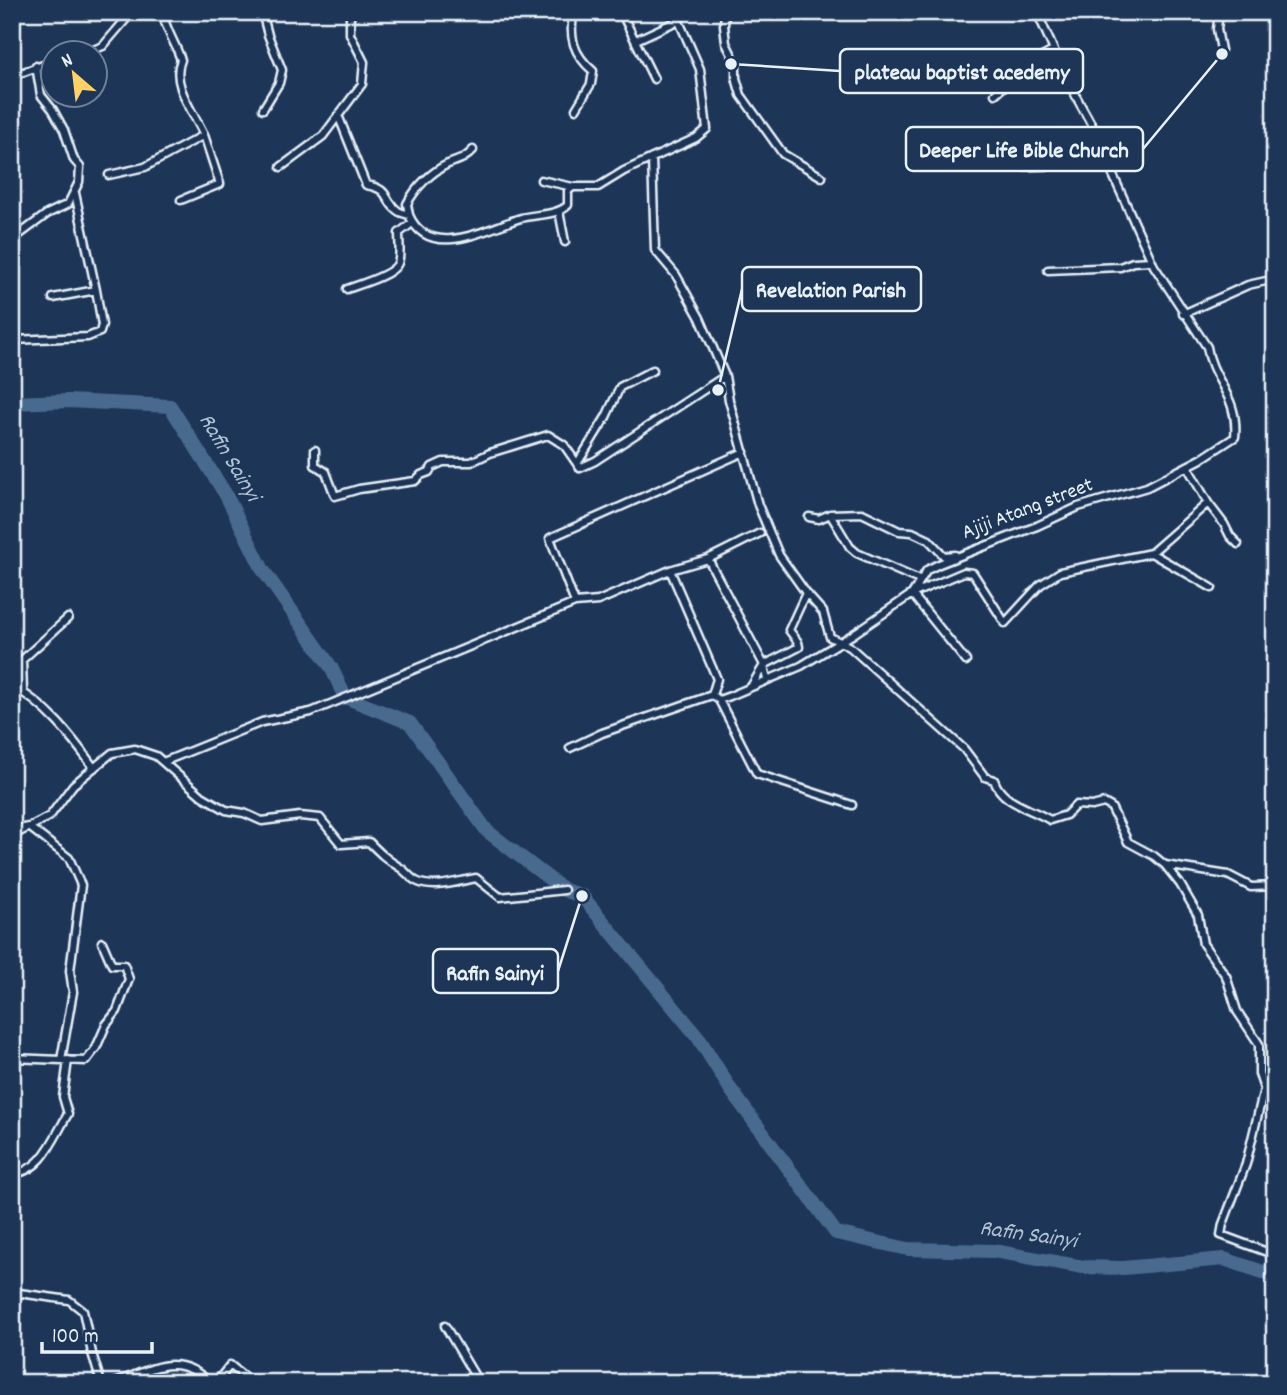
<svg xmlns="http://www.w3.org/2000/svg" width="1287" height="1395" font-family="Dekko,sans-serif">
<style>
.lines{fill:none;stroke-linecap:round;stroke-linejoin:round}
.river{stroke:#496b8f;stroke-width:14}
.street-casing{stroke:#e8f1f8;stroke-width:11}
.street{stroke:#1d3557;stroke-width:6}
.labels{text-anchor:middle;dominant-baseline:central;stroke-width:6;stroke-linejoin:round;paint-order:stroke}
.street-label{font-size:21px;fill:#e8f1f8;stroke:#1d3557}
.water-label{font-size:23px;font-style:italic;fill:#b0c2d3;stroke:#1d3557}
.leader{fill:none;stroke:#e8f1f8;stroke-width:2.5}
.callout-dot{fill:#e8f1f8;stroke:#1d3557;stroke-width:2.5}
.callout{fill:#1d3557;stroke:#e8f1f8;stroke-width:2.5}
.callout-label{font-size:23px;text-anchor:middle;font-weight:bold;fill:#e8f1f8}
</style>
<rect width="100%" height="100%" fill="#1d3557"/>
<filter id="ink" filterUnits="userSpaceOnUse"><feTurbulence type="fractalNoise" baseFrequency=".0143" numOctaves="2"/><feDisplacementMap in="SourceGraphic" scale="14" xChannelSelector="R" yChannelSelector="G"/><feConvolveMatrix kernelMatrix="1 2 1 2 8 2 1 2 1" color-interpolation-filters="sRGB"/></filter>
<g filter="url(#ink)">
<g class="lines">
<!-- river -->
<path class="river" d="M 12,403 L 68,401 L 170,406 L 226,495 L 263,570 L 331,667 L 345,697 L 410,723 L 487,831 L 564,890 L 582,896 L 698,1037 L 731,1090 L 836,1233 L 908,1249 L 994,1251 L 1083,1267 L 1123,1268 L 1224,1259 L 1275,1276"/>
<!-- street casing -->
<g class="street-casing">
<path id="street" d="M 262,12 L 268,35 L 282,70 L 279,83 L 263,109
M 574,12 C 568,37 574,55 593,71 L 591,84 L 576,109
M 725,12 L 724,25 L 726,43 L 736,63 L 736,78 L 741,95 L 783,154 L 822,177
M 1219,12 L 1217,29 L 1221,50
M 623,16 L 654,79
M 636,40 L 677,21
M 88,52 L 103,46 L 132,12
M 12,76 L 52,62
M 995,94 L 1033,62 L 1053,51
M 338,115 L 366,185 C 391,189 383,200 398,211 C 401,213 405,214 409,215 C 429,262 488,228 521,218 C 535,214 557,216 568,205 L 568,191 L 573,187 L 598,187 L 624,171 L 696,138 L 707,129 L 700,69 L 675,12
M 652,158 L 655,250 L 676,275 L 700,318 L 725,376 L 729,400 L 758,505 L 779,555 L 806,593 L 823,612 L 830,637 L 850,647 L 964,749 L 985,777 L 994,780 C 1002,804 1031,808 1050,820 L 1066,815 L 1076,805 L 1092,806 L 1104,803 L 1111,807 L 1128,842 L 1154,856 L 1165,865 L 1180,884 L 1198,915 L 1203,944 L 1226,976 L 1237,1011 L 1259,1044 L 1259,1074 L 1264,1089 L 1246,1164 L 1223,1224 L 1221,1235 L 1275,1255
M 281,167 L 323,136 L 362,84 L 364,62 L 350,34 L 350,12
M 1002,167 L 1108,164
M 109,175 L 145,167 L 204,135 C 195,114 170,84 181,60 C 175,42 167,33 162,12
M 541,180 L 573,187
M 181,200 L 220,184 L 204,135
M 559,211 L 565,242
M 409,215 L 407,204 C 415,188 431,172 448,164 C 459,160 465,159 473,150
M 12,240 L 47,214 L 68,204 L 79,182 L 80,167 L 74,160 L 64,130 L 53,110 L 41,95 L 36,66
M 1048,270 L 1120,267 L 1133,262 L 1152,261
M 347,289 C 358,285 394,275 398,263 C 401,255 399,242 399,233 L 412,223
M 53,298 L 96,290 L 75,193
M 1183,314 L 1248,285 L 1275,279
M 12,340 L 88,337 L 100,332 L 102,325 L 96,290
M 315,450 L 315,465 L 326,472 L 335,496 L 359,489 L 415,481 L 421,475 L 429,472 L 432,467 L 443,462 L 471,462 L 490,453 L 548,435 L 564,445 L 580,468 L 595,461 L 725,376
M 577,464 L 606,417 L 620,387 L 653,370
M 1208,503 L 1224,524 L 1230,536 L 1238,544
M 830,514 L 850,547 L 857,553 L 919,580
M 809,517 L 819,519 L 830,514 L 862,513 L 899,531 L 912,532 L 929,540 L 944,556 L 955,555
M 1151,553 L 1208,503 L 1187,466
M 708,559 L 764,665 L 767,680
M 670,570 L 717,679 L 712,695
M 575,603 L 550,538 L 744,452
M 966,661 L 912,594 L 964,572 L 973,573 L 1005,623 L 1040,585 L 1060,572 L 1151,553 L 1212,588
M 752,685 L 764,665 L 799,647 L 798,642 L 789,630 L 806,593
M 12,686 C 47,705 71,736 94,768
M 23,692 L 22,660 L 68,618
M 719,700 L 757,774 L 852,805
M 570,748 L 602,733 L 712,695 L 719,700 L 730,696 L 801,666 L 852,635 L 912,594 L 927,570 L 939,564 L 1037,526 L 1078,507 L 1147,487 L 1201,459 L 1235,437 C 1239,396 1212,381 1207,347 L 1154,266 L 1108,164 L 1110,161 L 1102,138 L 1094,129 L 1067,80 L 1037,12
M 163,762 L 262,722 L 311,712 L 575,603 L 598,601 L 670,570 L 708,559 L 760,533
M 12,830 L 29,827 L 69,858 L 81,885 L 70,971 L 73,992 L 61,1060
M 12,836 L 50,816 L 73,785 L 112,753 L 135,749 L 156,756 L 202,796 L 226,810 L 244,813 L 262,821 L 300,816 L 320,818 L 341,844 L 369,842 C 380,853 386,859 399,867 C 405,870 409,877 416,881 C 433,890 458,881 476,878 L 500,897 L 564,890
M 1165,865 L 1228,875 L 1251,887 L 1275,886
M 12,1058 L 86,1061 L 96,1048 L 106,1025 L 117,1011 L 129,979 L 124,965 L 112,965 L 102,942
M 12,1174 C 43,1171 53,1139 68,1114 L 63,1097 L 68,1060
M 12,1292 L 69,1300 L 83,1311 L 92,1353 L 101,1383
M 445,1326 L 479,1383
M 114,1383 C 151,1370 177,1350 210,1383
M 216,1383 L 230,1365 L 252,1383"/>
</g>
<!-- street -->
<use href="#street" class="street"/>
</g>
</g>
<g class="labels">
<!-- street labels -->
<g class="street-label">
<text transform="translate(1028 510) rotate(-21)">Ajiji Atang street</text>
</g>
<!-- water labels -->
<g class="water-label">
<text transform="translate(228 458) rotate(59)">Rafin Sainyi</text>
<text transform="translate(1028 1236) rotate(8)">Rafin Sainyi</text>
</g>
</g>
<!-- callouts -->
<path class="leader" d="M731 64L840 71M1222 54L1143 149M718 390L742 289M582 896L558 971"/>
<g class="callout-dot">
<circle cx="731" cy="64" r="7"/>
<circle cx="1222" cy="54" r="7"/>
<circle cx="718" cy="390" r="7"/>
<circle cx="582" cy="896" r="7"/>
</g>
<g class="callout">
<rect x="840" y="49" width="243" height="44" rx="7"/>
<rect x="906" y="127" width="237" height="44" rx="7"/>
<rect x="742" y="267" width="179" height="44" rx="7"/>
<rect x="433" y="949" width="125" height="44" rx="7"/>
</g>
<g class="callout-label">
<text x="962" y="79">plateau baptist acedemy</text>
<text x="1024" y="157">Deeper Life Bible Church</text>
<text x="831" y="297">Revelation Parish</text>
<text x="495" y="980">Rafin Sainyi</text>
</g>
<!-- margin -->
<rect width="1287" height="1395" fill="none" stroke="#1d3557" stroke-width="42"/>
<rect x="21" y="21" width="1245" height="1353" fill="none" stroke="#e8f1f8" stroke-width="2.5" filter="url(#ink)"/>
<!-- north arrow -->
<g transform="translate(74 74) rotate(332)"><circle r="33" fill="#1d3557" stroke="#6e8097" stroke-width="2"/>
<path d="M0-5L12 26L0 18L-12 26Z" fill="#ffd166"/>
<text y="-10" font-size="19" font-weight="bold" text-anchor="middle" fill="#e8f1f8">N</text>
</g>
<!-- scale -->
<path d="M42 1342v10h110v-10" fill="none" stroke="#e8f1f8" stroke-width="3.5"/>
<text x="52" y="1342" font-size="21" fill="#e8f1f8" stroke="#1d3557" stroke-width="5" paint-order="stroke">100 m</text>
</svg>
